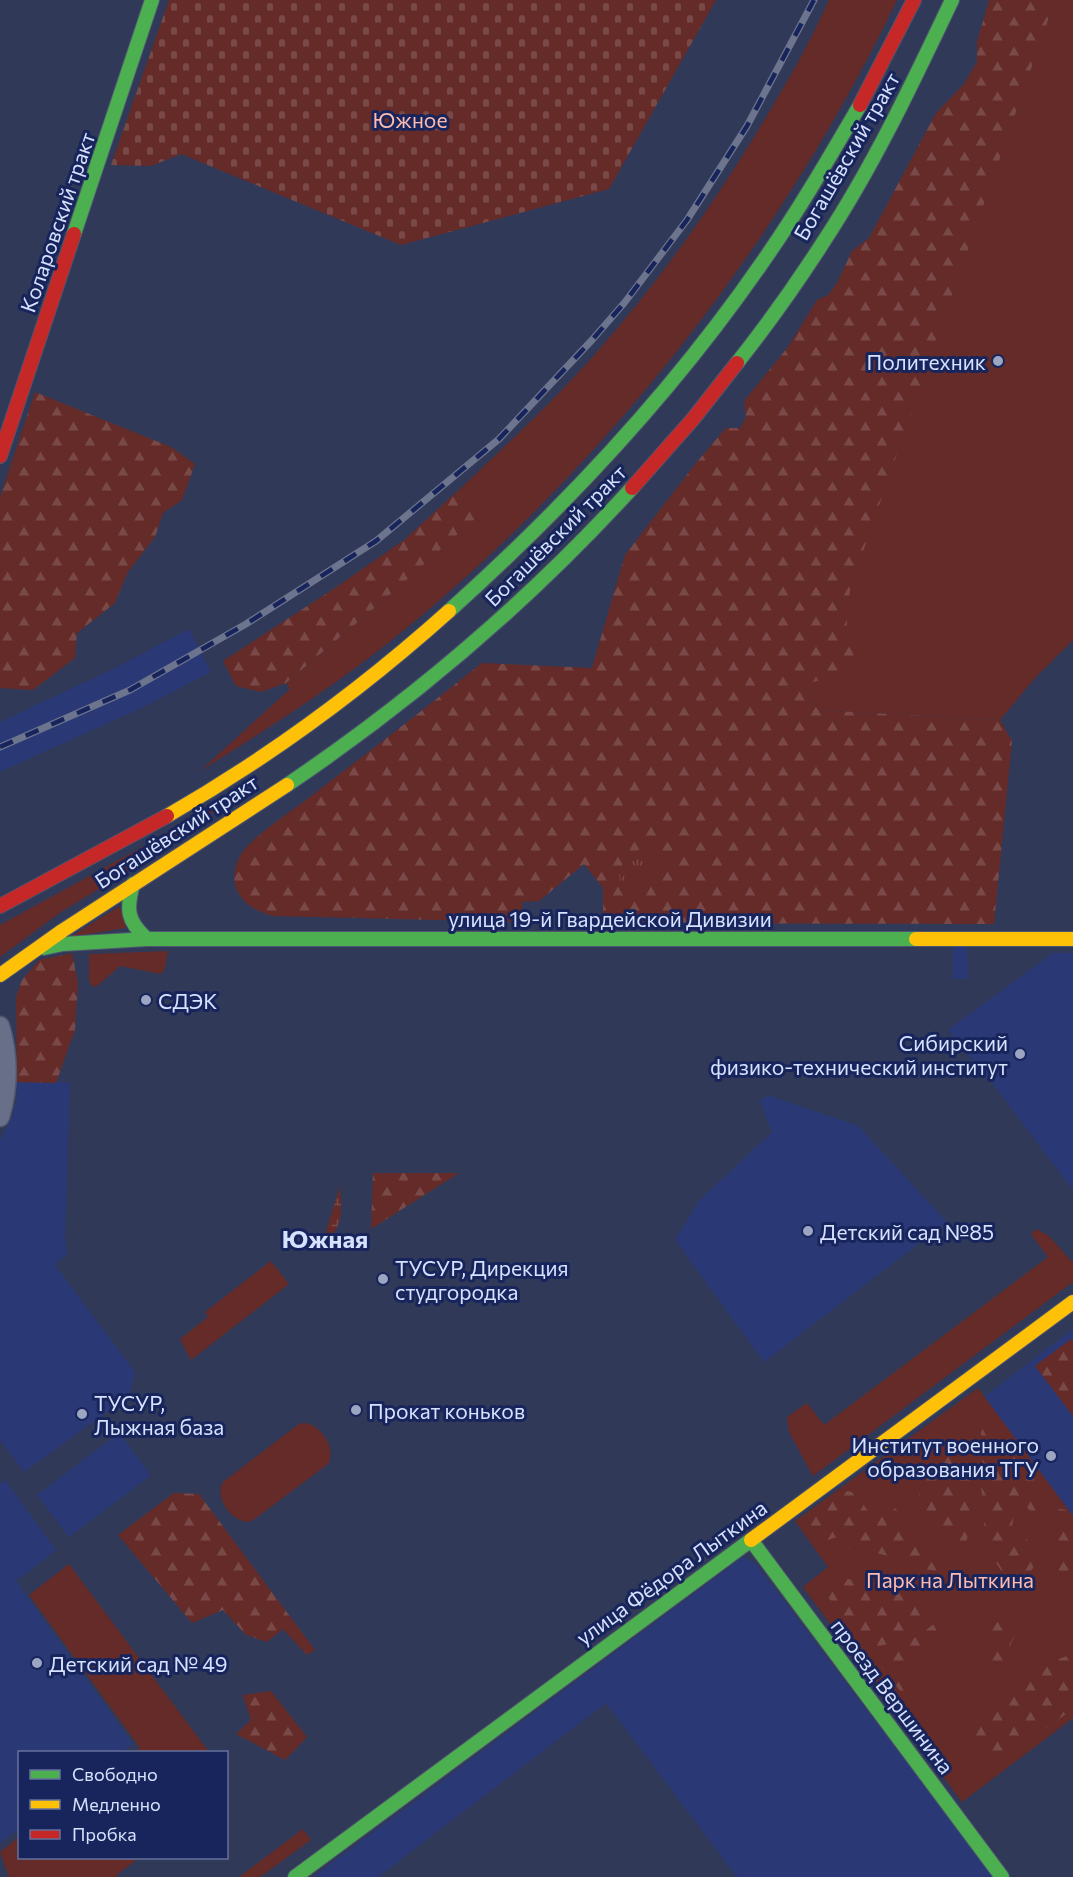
<svg xmlns="http://www.w3.org/2000/svg" width="1073" height="1877" font-family="Commissioner,sans-serif">
<style>
.built{fill:#2a3975}
.grass{fill:#642b28}
.forest{fill:url(#forest-firs)}
.wetland{fill:url(#wetland-marsh)}
.cemetery{fill:url(#cemetery-stones)}
.park{fill:url(#park-tufts)}
.lines{fill:none;stroke-linecap:round;stroke-linejoin:round}
.street-casing{stroke:#4e556e;stroke-width:21}
.fast-casing{stroke:#4e556e;stroke-width:16}
.slow-casing{stroke:#4e556e;stroke-width:16}
.jam-casing{stroke:#4e556e;stroke-width:16}
.street{stroke:#687089;stroke-width:18}
.fast{stroke:#4caf50;stroke-width:14}
.slow{stroke:#ffc107;stroke-width:14}
.jam{stroke:#c62828;stroke-width:14}
.rail-casing{stroke:#6d748e;stroke-width:7}
.rail{stroke:#18255c;stroke-width:4.5;stroke-dasharray:14;stroke-linecap:butt}
.poi-dot{fill:#9ca6c3;stroke:#18255c;stroke-width:2}
.labels{text-anchor:middle;dominant-baseline:central;stroke-width:6;stroke-linejoin:round;paint-order:stroke}
.park-label{font-size:21px;fill:#fdbaaf;stroke:#18255c}
.street-label{font-size:21px;fill:#d6e1fd;stroke:#18255c}
.poi-label{font-size:21px;fill:#d6e1fd;stroke:#18255c;text-anchor:start}
.quarter-label{font-size:24px;font-weight:bold;fill:#d6e1fd;stroke:#18255c}
</style>
<defs>
<pattern id="forest-firs" width="22" height="20" patternUnits="userSpaceOnUse" patternTransform="scale(1.5)"><rect width="22" height="20" fill="#642b28"/><path d="M5 1l3.5 6h-7zM16 11l3.5 6h-7z" fill="#794948"/></pattern>
<pattern id="wetland-marsh" width="20" height="14" patternUnits="userSpaceOnUse" patternTransform="scale(1.5)"><rect width="20" height="14" fill="#642b28"/><path d="M1 5h8M5 5V1M11 12h8M15 12V8" fill="none" stroke="#794948"/></pattern>
<pattern id="cemetery-stones" width="16" height="16" patternUnits="userSpaceOnUse" patternTransform="scale(1.5)"><rect width="16" height="16" fill="#642b28"/><path d="M2 7V4a2 2 0 0 1 4 0v3zM10 15v-3a2 2 0 0 1 4 0v3z" fill="#794948"/></pattern>
<pattern id="park-tufts" width="24" height="20" patternUnits="userSpaceOnUse" patternTransform="scale(1.5)"><rect width="24" height="20" fill="#642b28"/><path d="M3 7l-1-3M5 7V3M7 7l1-3M15 17l-1-3M17 17v-4M19 17l1-3" fill="none" stroke="#794948"/></pattern>
</defs>
<rect width="100%" height="100%" fill="#313958"/>
<!-- built -->
<path class="built" d="M 189,629 L 211,672 L 141,708 L 0,772 L 0,722 L 115,668 Z
M 953,947 L 967,947 L 968,979 L 953,979 Z
M 1053,953 L 1073,953 L 1073,1190 L 989,1079 L 987,1080 L 948,1030 Z
M 17,1082 L 70,1082 L 65,1236 L 67,1254 L 55,1265 L 135,1372 L 129,1396 L 24,1472 L 0,1440 L 0,1140 L 12,1117 L 17,1098 Z
M 768,1095 L 858,1126 L 947,1222 L 764,1362 L 675,1240 L 699,1201 L 772,1132 L 760,1101 Z
M 1073,1329 L 1073,1516 L 984,1397 Z
M 119,1433 L 151,1475 L 69,1537 L 37,1495 Z
M 5,1480 L 56,1550 L 16,1581 L 133,1744 L 122,1752 L 20,1752 L 19,1829 L 0,1843 L 0,1484 Z
M 743,1557 L 755,1563 L 994,1877 L 737,1877 L 606,1703 L 378,1877 L 313,1877 Z"/>
<!-- grass -->
<path class="grass" d="M 829,0 L 897,0 C 779,245 601,473 388,643 C 329,690 264,731 200,771 L 290,689 L 286,683 L 386,598 L 478,510 L 462,487 C 510,442 560,395 603,345 C 663,276 715,202 762,124 C 786,84 810,43 829,0 Z
M 1055,0 L 1073,0 L 1073,640 L 1035,678 L 1000,720 L 818,710 L 803,685 L 984,201 Z
M 220,806 L 186,836 L 61,912 L 0,957 L 0,925 L 137,850 L 180,824 Z
M 120,906 L 126,928 L 70,937 Z
M 168,951 L 165,968 L 161,974 L 120,966 L 97,986 L 93,987 L 89,981 L 89,954 Z
M 1036,1229 L 1049,1236 L 1073,1263 L 1073,1282 L 813,1476 L 789,1432 L 787,1417 L 807,1403 L 824,1425 L 1048,1257 L 1031,1234 Z
M 271,1261 L 289,1284 L 191,1360 L 180,1339 L 208,1317 L 205,1312 Z
M 978,1388 L 1073,1516 L 1073,1718 L 962,1802 L 803,1587 L 828,1567 L 795,1521 Z
M 305,1423 C 321,1425 337,1449 328,1464 L 252,1521 C 234,1526 213,1498 223,1482 L 299,1424 Z
M 69,1564 L 209,1752 L 135,1752 L 140,1748 L 29,1595 Z
M 303,1829 L 311,1840 L 260,1877 L 239,1877 Z
M 19,1837 L 20,1858 L 139,1858 L 118,1874 L 117,1877 L 9,1877 L 0,1852 Z"/>
<!-- forest -->
<path class="forest" d="M 989,0 L 1055,0 L 850,589 C 849,603 846,618 847,632 C 847,639 852,644 853,650 C 858,674 819,680 803,685 L 818,710 L 1000,720 L 1012,741 L 994,924 L 603,923 L 603,888 L 584,864 L 539,901 L 522,902 L 522,922 L 273,916 C 243,909 224,886 240,856 C 249,839 289,813 306,800 C 365,755 424,709 482,663 L 592,668 L 625,555 L 696,463 L 726,428 L 740,428 L 746,417 L 744,401 L 788,347 L 817,300 L 828,295 L 837,283 L 852,251 L 869,238 L 936,113 L 964,84 L 977,62 L 977,42 Z
M 35,392 L 171,447 L 195,464 L 182,500 L 163,513 L 155,537 L 128,572 L 115,603 L 77,633 L 75,658 L 33,690 L 0,688 L 0,497 Z
M 462,487 L 479,510 L 477,517 L 386,598 L 286,683 L 261,692 L 236,686 L 223,661 L 335,588 L 404,540 Z
M 72,953 L 78,983 L 75,1030 L 56,1083 L 17,1082 L 16,997 L 22,980 L 39,960 Z
M 373,1173 L 459,1173 L 371,1229 Z
M 1071,1339 L 1073,1342 L 1073,1416 L 1035,1366 Z
M 985,1422 C 1004,1425 1040,1488 1048,1506 L 1045,1517 L 1034,1516 L 1023,1502 L 1014,1504 C 1013,1510 1014,1514 1013,1520 C 1012,1535 1000,1549 984,1550 L 980,1539 L 985,1521 L 980,1478 L 983,1469 L 981,1433 Z
M 955,1443 L 970,1451 C 970,1480 977,1520 964,1546 L 952,1551 C 935,1528 916,1508 918,1478 L 933,1468 L 938,1447 Z
M 848,1491 L 855,1493 L 870,1514 L 879,1514 L 888,1505 L 896,1509 L 939,1558 L 943,1567 L 941,1571 C 918,1571 902,1559 880,1554 C 869,1551 857,1552 848,1547 L 848,1539 C 836,1533 829,1543 815,1542 C 795,1520 830,1499 848,1491 Z
M 174,1493 L 199,1494 L 315,1650 L 307,1655 L 283,1629 L 267,1642 L 246,1635 L 223,1610 L 192,1623 L 118,1535 Z
M 1056,1508 L 1066,1510 L 1073,1520 L 1073,1583 C 1045,1578 1053,1529 1056,1508 Z
M 1015,1534 L 1024,1535 L 1032,1548 L 1033,1568 L 1021,1583 L 1005,1576 L 996,1563 L 1005,1553 Z
M 833,1578 C 865,1580 900,1586 926,1607 L 926,1616 L 887,1644 L 872,1649 L 863,1642 L 824,1592 L 824,1584 Z
M 1011,1618 L 1016,1625 L 1017,1634 C 1010,1642 1008,1648 1013,1658 C 1010,1667 1002,1674 992,1674 L 985,1668 L 986,1660 L 991,1651 L 987,1632 C 994,1623 1000,1619 1011,1618 Z
M 934,1624 L 940,1625 C 940,1649 932,1654 910,1654 L 903,1670 L 915,1694 L 911,1702 L 906,1699 L 882,1667 L 884,1660 L 891,1655 Z
M 1073,1654 L 1073,1709 L 1017,1749 L 995,1756 L 976,1753 L 974,1717 L 1044,1664 Z
M 271,1691 L 307,1737 L 285,1760 L 236,1734 L 251,1720 L 243,1695 Z"/>
<!-- wetland -->
<path class="wetland" d="M 340,1186 C 342,1212 344,1224 325,1244 L 327,1228 Z"/>
<!-- cemetery -->
<path class="cemetery" d="M 169,0 L 716,0 L 609,189 L 401,245 L 181,154 L 151,166 L 111,165 Z"/>
<!-- park -->
<path class="park" d="M 638,850 L 646,857 L 649,855 L 660,866 L 634,891 L 620,891 L 619,868 Z"/>
<g class="lines">
<!-- street casing -->
<g class="street-casing">
<path id="street" d="M 0,1026 C 9,1055 9,1088 0,1117"/>
</g>
<!-- fast casing -->
<g class="fast-casing">
<path id="fast" d="M 74,234 L 152,0
M 737,363 C 768,324 797,283 824,241 C 874,165 913,82 952,0
M 449,611 C 566,506 674,391 764,260 C 799,210 829,158 860,105
M 287,785 C 414,699 529,601 632,488
M 133,884 C 126,910 127,921 147,939
M 147,939 L 916,939
M 44,948 L 63,944 L 147,939
M 751,1540 L 1002,1877
M 295,1877 L 751,1540"/>
</g>
<!-- slow casing -->
<g class="slow-casing">
<path id="slow" d="M 167,816 C 268,758 362,689 449,611
M 916,939 L 1073,939
M 0,975 L 62,931 L 287,785
M 751,1540 L 1073,1302"/>
</g>
<!-- jam casing -->
<g class="jam-casing">
<path id="jam" d="M 860,105 L 914,0
M 0,456 L 74,234
M 632,488 L 693,419 L 737,363
M 0,906 L 167,816"/>
</g>
<!-- street -->
<use href="#street" class="street"/>
<!-- fast -->
<use href="#fast" class="fast"/>
<!-- slow -->
<use href="#slow" class="slow"/>
<!-- jam -->
<use href="#jam" class="jam"/>
<!-- rail casing -->
<g class="rail-casing">
<path id="rail" d="M 0,747 L 130,690 L 246,624 L 376,541 L 499,439 L 592,340 L 625,302 L 687,220 L 747,126 L 814,0"/>
</g>
<!-- rail -->
<use href="#rail" class="rail"/>
</g>
<!-- markers -->
<g class="poi-dot">
<circle cx="998" cy="361" r="6"/>
<circle cx="146" cy="1000" r="6"/>
<circle cx="1020" cy="1054" r="6"/>
<circle cx="808" cy="1231" r="6"/>
<circle cx="383" cy="1279" r="6"/>
<circle cx="356" cy="1410" r="6"/>
<circle cx="82" cy="1414" r="6"/>
<circle cx="1051" cy="1456" r="6"/>
<circle cx="37" cy="1663" r="6"/>
</g>
<g class="labels">
<!-- park labels -->
<g class="park-label">
<text x="410" y="119">Южное</text>
<text x="950" y="1579">Парк на Лыткина</text>
</g>
<!-- street labels -->
<g class="street-label">
<text transform="translate(846 156) rotate(-60)">Богашёвский тракт</text>
<text transform="translate(57 222) rotate(-71)">Коларовский тракт</text>
<text transform="translate(555 535) rotate(-45)">Богашёвский тракт</text>
<text transform="translate(176 831) rotate(-33)">Богашёвский тракт</text>
<text x="610" y="918">улица 19-й Гвардейской Дивизии</text>
<text transform="translate(671 1572) rotate(-36)">улица Фёдора Лыткина</text>
<text transform="translate(893 1696) rotate(53)">проезд Вершинина</text>
</g>
<!-- poi labels -->
<g class="poi-label">
<text x="986" y="361" text-anchor="end">Политехник</text>
<text x="158" y="1000">СДЭК</text>
<text x="1008" y="1042" text-anchor="end">Сибирский<tspan x="1008" dy="24">физико-технический институт</tspan></text>
<text x="820" y="1231">Детский сад №85</text>
<text x="395" y="1267">ТУСУР, Дирекция<tspan x="395" dy="24">студгородка</tspan></text>
<text x="94" y="1402">ТУСУР,<tspan x="94" dy="24">Лыжная база</tspan></text>
<text x="368" y="1410">Прокат коньков</text>
<text x="1039" y="1444" text-anchor="end">Институт военного<tspan x="1039" dy="24">образования ТГУ</tspan></text>
<text x="49" y="1663">Детский сад № 49</text>
</g>
<!-- quarter labels -->
<g class="quarter-label">
<text x="325" y="1238">Южная</text>
</g>
</g>
<!-- legend -->
<rect x="18" y="1751" width="210" height="108" fill="#18255c" stroke="#64709c" stroke-width="1.5"/>
<rect x="30" y="1770" width="30" height="9" fill="#4caf50" stroke="#64709c" stroke-width="1.5"/>
<text x="72" y="1781" font-size="18" fill="#d6e1fd">Свободно</text>
<rect x="30" y="1800" width="30" height="9" fill="#ffc107" stroke="#64709c" stroke-width="1.5"/>
<text x="72" y="1811" font-size="18" fill="#d6e1fd">Медленно</text>
<rect x="30" y="1830" width="30" height="9" fill="#c62828" stroke="#64709c" stroke-width="1.5"/>
<text x="72" y="1841" font-size="18" fill="#d6e1fd">Пробка</text>
</svg>
